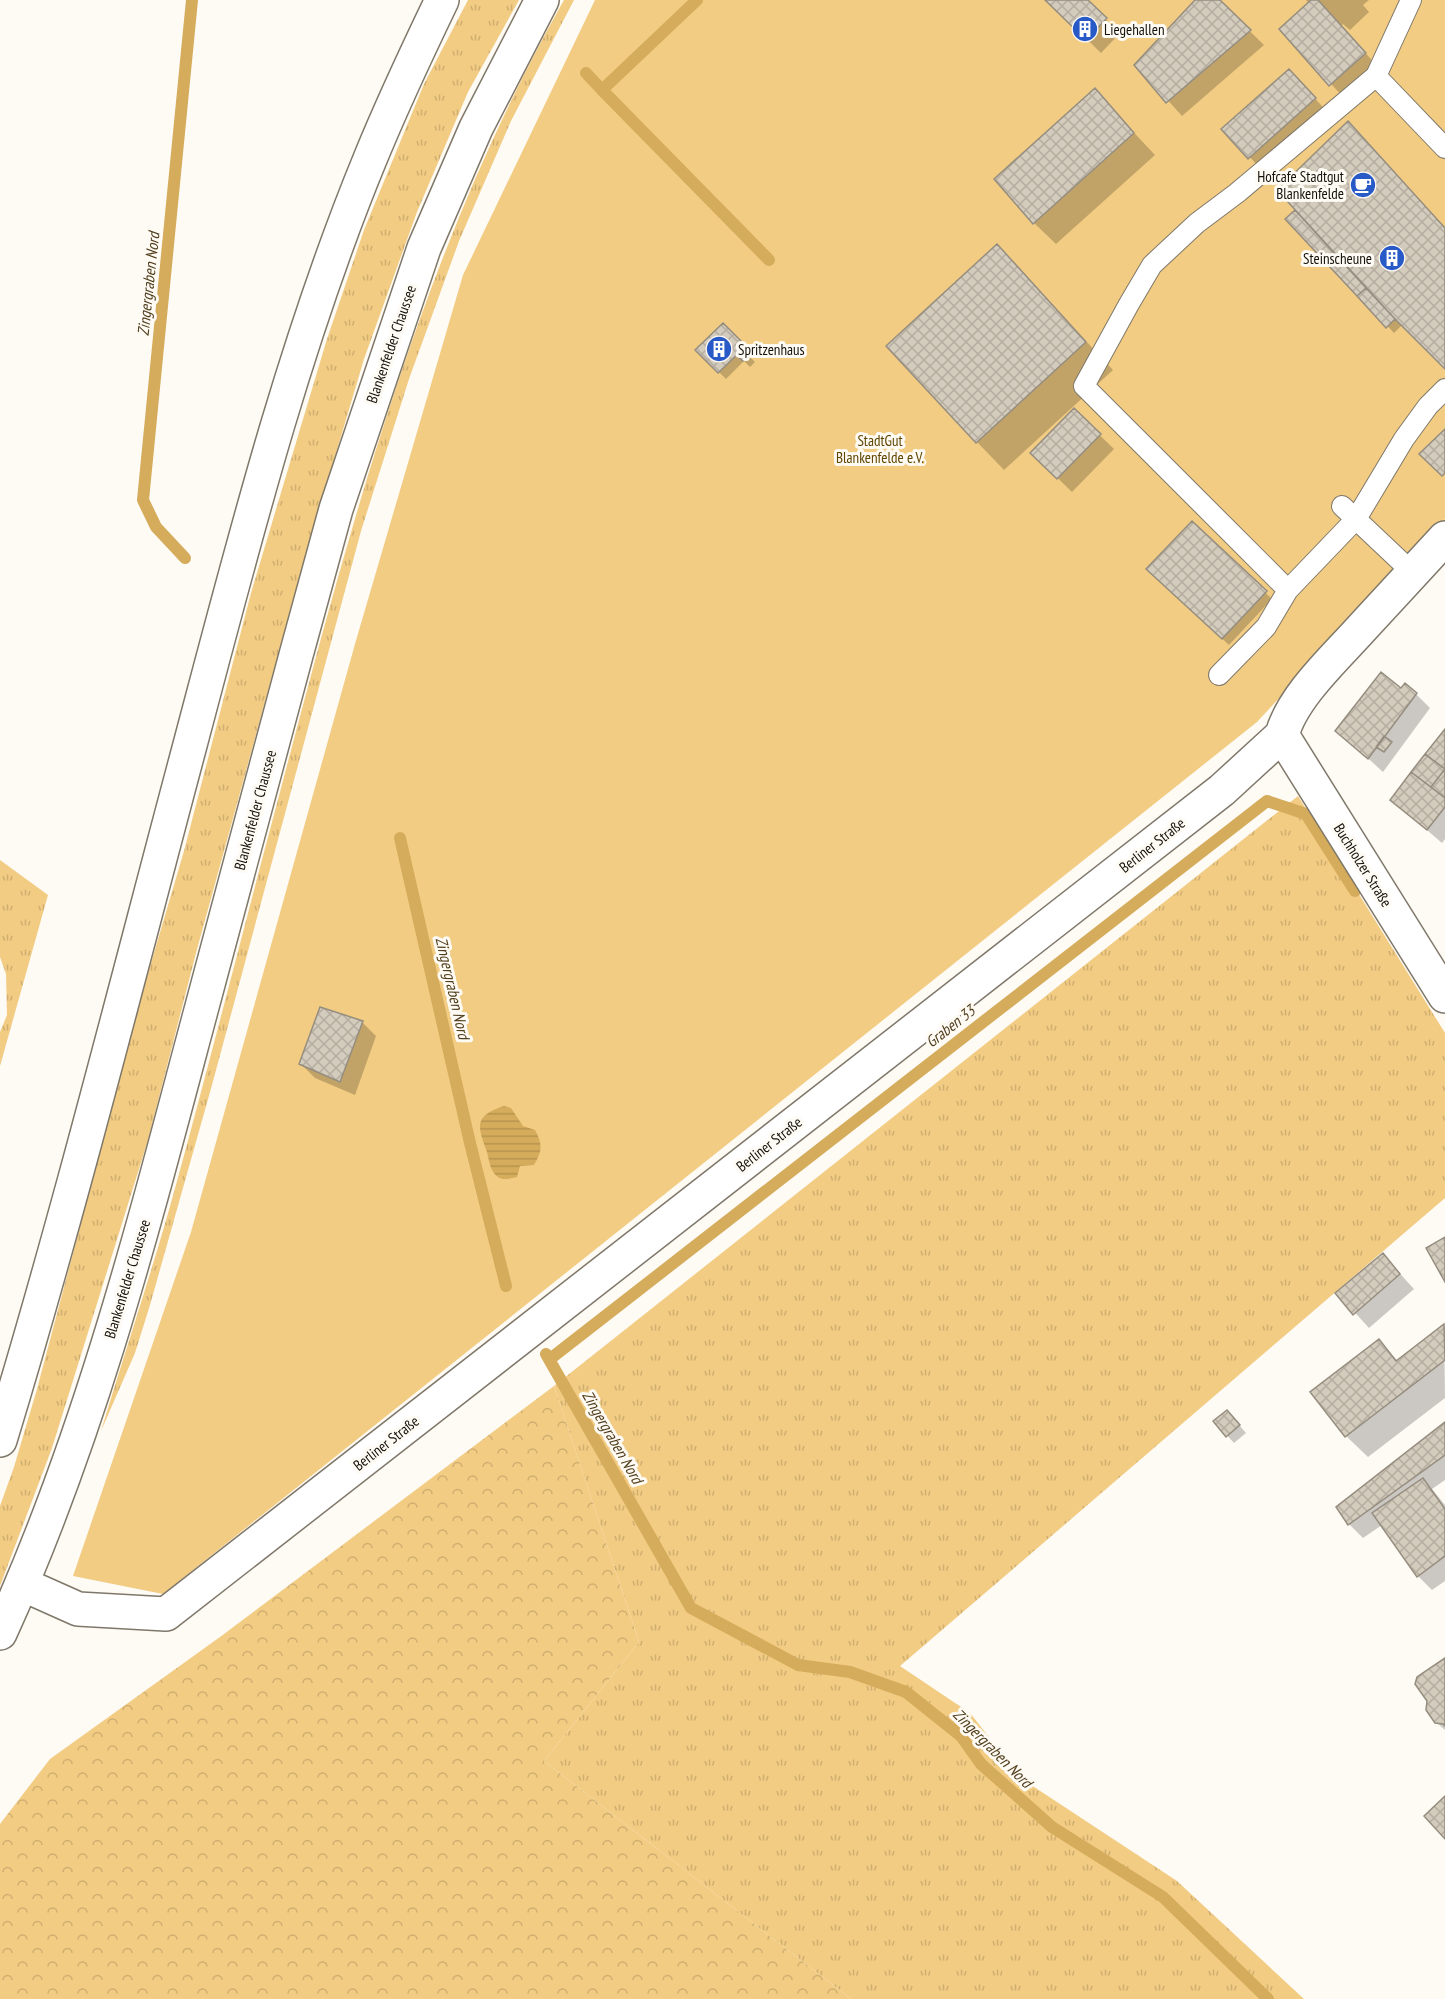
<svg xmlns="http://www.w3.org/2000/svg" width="1445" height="1999" font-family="'PT Sans Narrow',sans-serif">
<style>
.grass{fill:url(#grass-tufts)}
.forest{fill:url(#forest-crowns)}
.green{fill:#f2cc83}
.water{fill:url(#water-rules)}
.shadow{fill:#0003}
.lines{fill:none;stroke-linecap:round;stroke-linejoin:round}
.stream{stroke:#d5ac5b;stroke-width:12}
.building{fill:url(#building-cross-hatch);stroke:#958d7f;stroke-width:1.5}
.lane-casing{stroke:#7f786a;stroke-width:22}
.secondary-casing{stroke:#7f786a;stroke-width:36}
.primary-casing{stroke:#7f786a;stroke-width:36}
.lane{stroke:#fff;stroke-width:20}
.secondary{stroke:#fff;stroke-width:33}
.primary{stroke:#fff;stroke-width:33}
.labels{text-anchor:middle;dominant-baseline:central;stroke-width:6;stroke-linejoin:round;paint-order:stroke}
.poi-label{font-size:15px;fill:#14110c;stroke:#fefaf4;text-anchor:start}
.street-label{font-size:15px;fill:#14110c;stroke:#fefaf4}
.park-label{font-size:15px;fill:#604500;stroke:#fefaf4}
.water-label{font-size:16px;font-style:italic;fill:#503e1c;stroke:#fefaf4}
</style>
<defs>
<pattern id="grass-tufts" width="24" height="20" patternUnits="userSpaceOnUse" patternTransform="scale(1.5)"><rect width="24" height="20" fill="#f2cc83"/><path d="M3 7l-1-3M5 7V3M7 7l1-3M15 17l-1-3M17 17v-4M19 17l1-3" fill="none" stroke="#cfae70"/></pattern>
<pattern id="forest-crowns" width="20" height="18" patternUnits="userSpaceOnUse" patternTransform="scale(1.5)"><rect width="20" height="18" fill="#f2cc83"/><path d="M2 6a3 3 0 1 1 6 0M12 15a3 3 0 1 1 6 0" fill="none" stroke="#cfae70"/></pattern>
<pattern id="water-rules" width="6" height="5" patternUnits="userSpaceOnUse" patternTransform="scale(1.5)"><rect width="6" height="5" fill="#d5ac5b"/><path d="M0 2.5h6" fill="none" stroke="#b6934e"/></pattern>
<pattern id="building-cross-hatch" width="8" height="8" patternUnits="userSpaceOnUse" patternTransform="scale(1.5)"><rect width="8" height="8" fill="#d3cbbc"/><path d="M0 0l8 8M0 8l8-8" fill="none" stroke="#b4ada0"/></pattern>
</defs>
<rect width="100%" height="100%" fill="#fefaf4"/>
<!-- grass -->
<path class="grass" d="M 468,0 L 519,0 L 468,92 L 417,212 L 364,359 L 299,578 L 196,953 L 148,1140 L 52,1448 L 0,1586 L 0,1506 L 14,1467 L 37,1389 L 141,997 L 184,851 L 251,593 L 327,339 L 364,230 L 424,84 Z
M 564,0 L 574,0 L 511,121 L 459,241 L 409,379 L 361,531 L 212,1085 L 150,1305 L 135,1353 L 101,1431 C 125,1351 152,1272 174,1192 C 209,1065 241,938 275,811 C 348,534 421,252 564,0 Z
M 1298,796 L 1445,1033 L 1445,1198 L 900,1666 L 970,1713 L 1022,1779 L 1177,1881 L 1304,1999 L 851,1999 L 544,1761 L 639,1642 L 554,1386 Z
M 0,860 L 48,895 L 0,1066 L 0,1032 L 7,1015 L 6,974 L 0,957 Z"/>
<!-- forest -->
<path class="forest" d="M 554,1386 L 639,1642 L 544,1761 L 851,1999 L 0,1999 L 0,1824 L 50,1759 L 220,1637 Z"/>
<!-- green -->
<path class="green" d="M 595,0 L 1445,0 L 1445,519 L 1257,722 L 163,1594 L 73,1576 L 191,1232 L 355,644 L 463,275 Z"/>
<!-- water -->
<path class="water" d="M 504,1106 L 511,1108 L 523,1126 L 535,1130 C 543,1144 542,1152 534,1165 L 520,1166 L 517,1177 C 511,1178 504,1181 498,1177 C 490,1172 489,1160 487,1152 C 477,1125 474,1116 504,1106 Z"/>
<!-- shadow -->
<path class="shadow" d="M 1047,0 L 1086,0 L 1120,33 L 1101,53 Z
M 1197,0 L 1218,0 L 1264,45 L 1182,116 L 1136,65 Z
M 1306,0 L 1369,0 L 1363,5 L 1369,12 L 1350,30 L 1343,24 L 1341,26 L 1379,68 L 1345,99 L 1281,30 L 1309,4 Z
M 1303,85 L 1329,114 L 1264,172 L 1223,129 Z
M 1095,91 L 1155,155 L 1056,244 L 1034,223 Z
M 1348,123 L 1445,227 L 1445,367 L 1403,324 L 1394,333 L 1287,219 L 1297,210 Z
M 997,246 L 1113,370 L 1004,470 L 977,442 Z
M 723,325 L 751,354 L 749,356 L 755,362 L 750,367 L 744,361 L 726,379 L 697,350 Z
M 1074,410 L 1114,449 L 1072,492 L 1032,453 Z
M 1192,523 L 1272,599 L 1229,645 L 1155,576 Z
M 1401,690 L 1416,694 L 1430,708 L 1383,772 L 1337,730 Z
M 1445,732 L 1445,839 L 1442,843 L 1392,800 Z
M 362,1022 L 376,1036 L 355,1095 L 315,1078 L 301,1064 Z
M 1383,1255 L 1414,1289 L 1369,1328 L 1338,1294 Z
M 1444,1326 L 1445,1398 L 1368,1457 L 1346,1436 L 1312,1392 L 1379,1341 L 1398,1361 Z
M 1234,1419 L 1246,1433 L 1234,1443 L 1215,1422 Z
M 1445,1423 L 1445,1480 L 1432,1489 L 1445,1505 L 1445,1581 L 1432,1590 L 1418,1576 L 1382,1525 L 1363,1538 L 1349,1524 Z
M 1445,1660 L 1445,1730 L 1436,1722 L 1429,1701 Z"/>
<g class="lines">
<!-- stream -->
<path class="stream" d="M 586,73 L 602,90 L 697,0
M 602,90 L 769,260
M 185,558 L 156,527 L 143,500 L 192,0
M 400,838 L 470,1143 L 506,1286
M 546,1354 L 691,1608 L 798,1665 L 850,1672 L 906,1692 L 961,1736 L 981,1764 L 1052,1827 L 1163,1897 L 1268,1999
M 550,1359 L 1267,801 L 1306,814 L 1355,891"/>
</g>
<!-- building -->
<path class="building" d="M 1045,0 L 1088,0 L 1107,18 L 1086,40 Z
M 1195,0 L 1220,0 L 1251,30 L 1166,103 L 1134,65 Z
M 1311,0 L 1318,0 L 1366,53 L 1329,86 L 1279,29 Z
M 1289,69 L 1316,98 L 1248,159 L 1221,129 Z
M 1095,88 L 1134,133 L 1033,224 L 994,179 Z
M 1348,121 L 1445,228 L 1445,369 L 1395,319 L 1277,190 Z
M 1295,210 L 1366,288 L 1357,296 L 1285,219 Z
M 997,244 L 1086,342 L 976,443 L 886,346 Z
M 1366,288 L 1395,319 L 1386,328 L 1357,296 Z
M 723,323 L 746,346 L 718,373 L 695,350 Z
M 744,348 L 750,354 L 743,361 L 736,355 Z
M 1074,408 L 1101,434 L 1057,479 L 1030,453 Z
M 1445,429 L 1445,473 L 1442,476 L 1419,454 Z
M 1192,521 L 1267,591 L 1222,639 L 1146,569 Z
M 1381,672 L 1401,688 L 1405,683 L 1417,693 L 1368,759 L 1335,731 Z
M 1445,729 L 1445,769 L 1425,754 Z
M 1384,736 L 1392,742 L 1384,752 L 1376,747 Z
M 1425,754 L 1445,769 L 1431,787 L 1411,772 Z
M 1445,769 L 1445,798 L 1431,787 Z
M 1411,772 L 1445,798 L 1445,807 L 1427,830 L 1390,800 Z
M 320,1007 L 363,1021 L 340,1082 L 299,1064 Z
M 1445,1237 L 1445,1282 L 1426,1248 Z
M 1383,1253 L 1400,1274 L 1353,1315 L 1335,1293 Z
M 1444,1324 L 1445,1360 L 1345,1437 L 1310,1392 L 1379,1339 L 1396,1361 Z
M 1227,1410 L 1240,1425 L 1226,1437 L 1213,1421 Z
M 1445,1422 L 1445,1455 L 1348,1525 L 1336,1507 Z
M 1423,1478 L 1445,1509 L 1445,1556 L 1417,1577 L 1372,1513 Z
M 1445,1658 L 1445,1726 L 1443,1724 L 1435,1723 L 1426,1710 L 1427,1701 L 1415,1684 L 1417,1677 Z
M 1445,1796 L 1445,1839 L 1424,1816 Z"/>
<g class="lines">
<!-- lane casing -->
<g class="lane-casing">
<path id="lane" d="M 1411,0 L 1376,76 L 1237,193 L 1197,223 L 1152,265 L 1129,304 L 1084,386 L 1288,590 L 1356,519 L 1404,439 L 1428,406 L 1445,389
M 1376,76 L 1445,148
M 1342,506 L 1413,573
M 1219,675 L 1266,627 L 1288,590"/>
</g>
<!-- secondary casing -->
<g class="secondary-casing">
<path id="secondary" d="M 1282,735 L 1445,996
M 22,1584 L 78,1609 L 166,1614 L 1222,790 L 1282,735 C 1292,697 1335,658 1361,629 C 1389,599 1417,568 1445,538"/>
</g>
<!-- primary casing -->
<g class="primary-casing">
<path id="primary" d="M 0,1440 C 70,1210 128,977 190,745 C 242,549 293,346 370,159 C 392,105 417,52 442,0
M 0,1633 C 86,1445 139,1244 192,1044 C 239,865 287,687 336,509 L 424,248 L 476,128 L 542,0"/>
</g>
<!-- lane -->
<use href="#lane" class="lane"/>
<!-- secondary -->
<use href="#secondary" class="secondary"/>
<!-- primary -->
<use href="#primary" class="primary"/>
</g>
<!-- icons -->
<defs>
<g id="building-disc" transform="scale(1.35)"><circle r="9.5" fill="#2759c7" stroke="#fefaf4"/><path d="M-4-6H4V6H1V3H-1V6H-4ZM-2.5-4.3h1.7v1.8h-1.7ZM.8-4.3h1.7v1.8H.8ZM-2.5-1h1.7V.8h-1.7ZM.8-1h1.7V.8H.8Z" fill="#fff"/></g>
<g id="cafe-disc" transform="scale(1.35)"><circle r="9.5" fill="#2759c7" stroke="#fefaf4"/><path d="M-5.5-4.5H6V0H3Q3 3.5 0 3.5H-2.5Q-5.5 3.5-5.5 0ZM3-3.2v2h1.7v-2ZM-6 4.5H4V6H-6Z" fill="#fff"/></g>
</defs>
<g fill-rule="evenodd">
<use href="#building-disc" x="1085" y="29"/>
<use href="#cafe-disc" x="1363" y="185"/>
<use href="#building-disc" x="1392" y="258"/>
<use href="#building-disc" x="719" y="349"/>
</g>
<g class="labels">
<!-- poi labels -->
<g class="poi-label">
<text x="1104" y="29">Liegehallen</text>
<text x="1344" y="176" text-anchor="end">Hofcafe Stadtgut<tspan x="1344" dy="17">Blankenfelde</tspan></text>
<text x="1372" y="258" text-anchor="end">Steinscheune</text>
<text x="738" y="349">Spritzenhaus</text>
</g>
<!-- street labels -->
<g class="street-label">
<text transform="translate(391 344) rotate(-71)">Blankenfelder Chaussee</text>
<text transform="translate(255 810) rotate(-75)">Blankenfelder Chaussee</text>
<text transform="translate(1152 845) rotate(-38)">Berliner Straße</text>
<text transform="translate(1363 865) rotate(58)">Buchholzer Straße</text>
<text transform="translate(769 1144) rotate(-38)">Berliner Straße</text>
<text transform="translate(127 1279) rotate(-73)">Blankenfelder Chaussee</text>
<text transform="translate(386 1443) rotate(-38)">Berliner Straße</text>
</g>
<!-- park labels -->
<g class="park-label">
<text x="880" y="440">StadtGut<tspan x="880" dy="17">Blankenfelde e.V.</tspan></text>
</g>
<!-- water labels -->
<g class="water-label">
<text transform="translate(148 284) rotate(-84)">Zingergraben Nord</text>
<text transform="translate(453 988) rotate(77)">Zingergraben Nord</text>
<text transform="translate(950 1026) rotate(-38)">Graben 33</text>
<text transform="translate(613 1437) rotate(60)">Zingergraben Nord</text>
<text transform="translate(993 1748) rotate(45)">Zingergraben Nord</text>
</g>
</g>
</svg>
